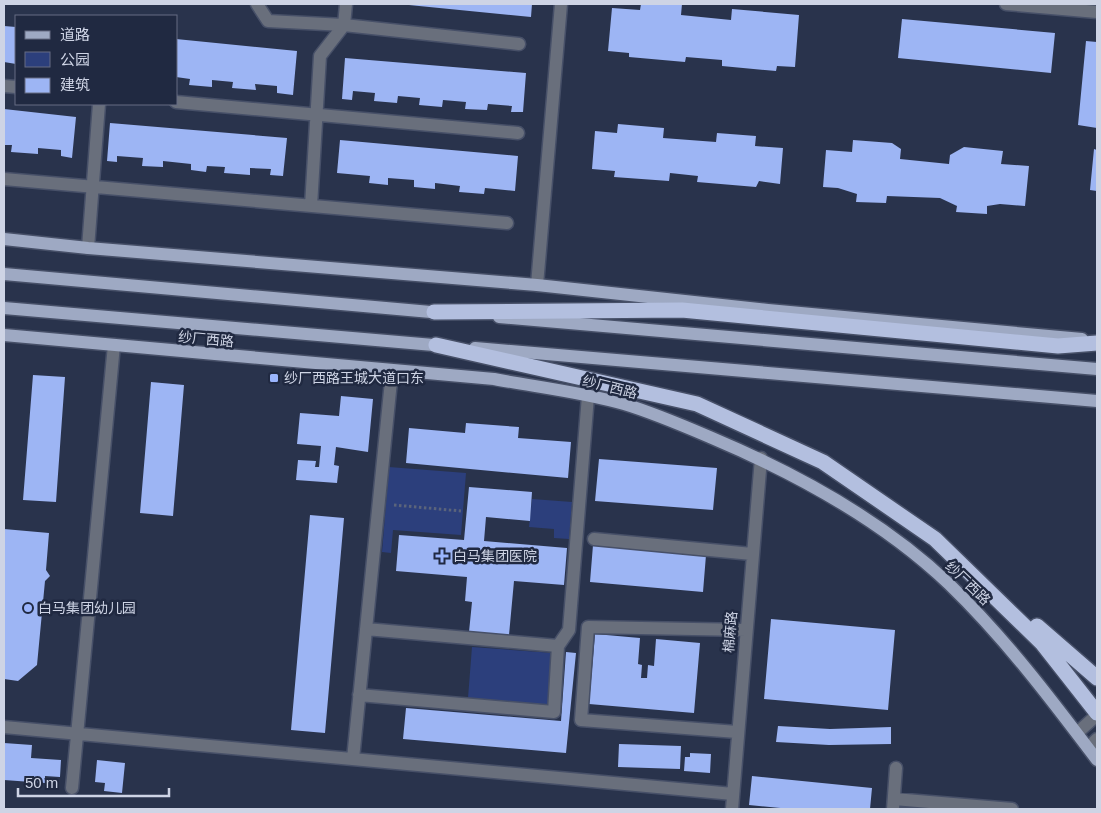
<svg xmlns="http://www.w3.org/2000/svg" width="1101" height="813" font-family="Arial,'Noto Sans SC',sans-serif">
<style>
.green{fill:#2c3f7c}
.building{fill:#9db5f4}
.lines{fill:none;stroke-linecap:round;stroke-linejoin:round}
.minor-casing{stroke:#475068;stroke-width:15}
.major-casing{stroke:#475068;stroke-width:15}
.highway-casing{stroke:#475068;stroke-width:18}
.path{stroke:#5b647b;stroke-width:3;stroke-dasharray:2.5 2.5;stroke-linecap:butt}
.minor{stroke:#696f7c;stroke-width:12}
.major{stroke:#9ea9c3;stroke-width:12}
.highway{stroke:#b3bfdf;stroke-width:15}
.poi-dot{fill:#9ab5fd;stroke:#202941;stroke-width:2}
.labels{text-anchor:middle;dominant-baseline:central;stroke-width:5;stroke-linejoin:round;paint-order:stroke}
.street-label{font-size:14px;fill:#ced4e5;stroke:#202941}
.poi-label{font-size:14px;fill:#ced4e5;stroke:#202941;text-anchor:start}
</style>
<rect width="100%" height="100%" fill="#29334c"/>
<!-- green -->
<path class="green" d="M 389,467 L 466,473 L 461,535 L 393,530 L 391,553 L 382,552 Z
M 532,499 L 572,502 L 569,539 L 554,538 L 554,529 L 529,527 Z
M 472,647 L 553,653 L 548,705 L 468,698 Z"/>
<!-- building -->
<path class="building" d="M 409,4 L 532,4 L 531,17 L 409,5 Z
M 641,4 L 682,4 L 681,15 L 731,20 L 732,9 L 799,15 L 795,67 L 777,66 L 776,71 L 722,66 L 722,60 L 686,57 L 685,62 L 629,57 L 629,53 L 608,51 L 612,8 L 640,10 Z
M 902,19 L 1055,33 L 1051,73 L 898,58 Z
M 4,26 L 16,27 L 16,64 L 4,62 Z
M 176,39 L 297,51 L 293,95 L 277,93 L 277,86 L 255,84 L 256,90 L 232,88 L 233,82 L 212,80 L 212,87 L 189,85 L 190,79 L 176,77 Z
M 1086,41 L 1097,42 L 1097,128 L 1078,125 Z
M 345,58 L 526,73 L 523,112 L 511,112 L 512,106 L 488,104 L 487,110 L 465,109 L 466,102 L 443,100 L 442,107 L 419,105 L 420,98 L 398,96 L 397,103 L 374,101 L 375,93 L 353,91 L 352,100 L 342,99 Z
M 4,109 L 76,117 L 72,158 L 61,156 L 61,150 L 38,148 L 38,154 L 11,152 L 12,145 L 4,145 Z
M 110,123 L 287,138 L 283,176 L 270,175 L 271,169 L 250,168 L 250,175 L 224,173 L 225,167 L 207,166 L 206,172 L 191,170 L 191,164 L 163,161 L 163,167 L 142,166 L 143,158 L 117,156 L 117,162 L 107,161 Z
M 618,124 L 664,128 L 663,138 L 716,142 L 717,133 L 756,136 L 755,146 L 783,148 L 780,184 L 759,181 L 756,187 L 697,182 L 698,176 L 670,173 L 669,181 L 614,177 L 615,171 L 592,169 L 595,131 L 617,133 Z
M 340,140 L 518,156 L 515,191 L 485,188 L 484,194 L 459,192 L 460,186 L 435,183 L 435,189 L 414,187 L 414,180 L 388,178 L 388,185 L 369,183 L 370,176 L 337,173 Z
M 853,140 L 892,143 L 901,149 L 900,159 L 949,164 L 950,155 L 964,147 L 1003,151 L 1001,164 L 1029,166 L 1025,206 L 1000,204 L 987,206 L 987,214 L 956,212 L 957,206 L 940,198 L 887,196 L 886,203 L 856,202 L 857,194 L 838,188 L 823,187 L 826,150 L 852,152 Z
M 1094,149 L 1097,150 L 1097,191 L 1090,190 Z
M 33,375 L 65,377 L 56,502 L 23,500 Z
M 151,382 L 184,385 L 173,516 L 140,513 Z
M 341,396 L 373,399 L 368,452 L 336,447 L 334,465 L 339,466 L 337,483 L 296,480 L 298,460 L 316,461 L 315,467 L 319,467 L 321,446 L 297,444 L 300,413 L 339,416 Z
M 466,423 L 519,427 L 518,438 L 571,442 L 568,478 L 406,463 L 409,428 L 465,433 Z
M 599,459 L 717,468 L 713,510 L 595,501 Z
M 469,487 L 532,492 L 530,521 L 486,517 L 484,541 L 567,548 L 564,585 L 514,581 L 509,635 L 469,632 L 472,602 L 465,601 L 467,577 L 396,571 L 399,535 L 464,540 Z
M 310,515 L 344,518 L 325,733 L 291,730 Z
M 4,529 L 49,533 L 46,570 L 50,576 L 45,581 L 37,665 L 18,681 L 4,679 Z
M 593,545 L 706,555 L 703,592 L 590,582 Z
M 771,619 L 895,630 L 888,710 L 764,699 Z
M 595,634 L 640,638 L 638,664 L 642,665 L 641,678 L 647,678 L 648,665 L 654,666 L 656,639 L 700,643 L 694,713 L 589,704 Z
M 566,652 L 576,653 L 566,753 L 403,739 L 406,708 L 561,721 Z
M 778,726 L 830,729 L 891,727 L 891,744 L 829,745 L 776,742 Z
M 4,743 L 32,745 L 31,758 L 61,760 L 60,777 L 45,776 L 45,783 L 4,780 Z
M 619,744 L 681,746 L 680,769 L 618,767 Z
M 690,753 L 711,754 L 710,773 L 684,771 L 685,757 L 690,757 Z
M 97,760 L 125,763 L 122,793 L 104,791 L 105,783 L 95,782 Z
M 752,776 L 872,788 L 870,809 L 791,809 L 749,805 Z"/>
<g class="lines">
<!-- minor casing -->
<g class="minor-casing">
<path id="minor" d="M 257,4 L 268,21 L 344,25 L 519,44
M 1006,4 L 1097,12
M 4,86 L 16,87
M 176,102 L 518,133
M 4,179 L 507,223
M 311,206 L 320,56 L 344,25 L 346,4
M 88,248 L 99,104
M 537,285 L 561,4
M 594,539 L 752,554
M 366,629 L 558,646
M 359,695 L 554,712 L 558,646 L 569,630 L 588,396
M 4,727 L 733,794
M 737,732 L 581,720 L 588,627 L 746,630
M 1077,733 L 1097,715
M 1088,748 L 1097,739
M 353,759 L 392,371
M 72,788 L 114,345
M 894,799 L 1012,809
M 732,809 L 761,458
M 893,809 L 896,768"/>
</g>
<!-- major casing -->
<g class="major-casing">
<path id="major" d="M 4,239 L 88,248 L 537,285 L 768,310 L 1082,339
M 4,274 L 442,313
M 4,308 L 445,346
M 499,317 L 1097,369
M 4,335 L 494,379 C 537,387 582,392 624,404 C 654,413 684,426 712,438 C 797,474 882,520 949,584 C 1004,637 1051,699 1097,760
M 475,348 L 1097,401"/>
</g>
<!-- highway casing -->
<g class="highway-casing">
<path id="highway" d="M 434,312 L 682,310 L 1058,346 L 1097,343
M 436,345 L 697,404 L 823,462 L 935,539 L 1042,643 L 1097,713
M 1037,626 L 1097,678"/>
</g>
<!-- path -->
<path class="path" d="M 394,505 L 461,511"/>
<!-- minor -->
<use href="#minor" class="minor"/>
<!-- major -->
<use href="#major" class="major"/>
<!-- highway -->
<use href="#highway" class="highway"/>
</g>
<!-- markers -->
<g class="poi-dot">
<rect x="269" y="373" width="10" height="10" rx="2.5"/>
<path d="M439.5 548.5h5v5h5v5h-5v5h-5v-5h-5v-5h5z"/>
<circle cx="28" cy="608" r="5"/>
</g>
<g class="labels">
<!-- street labels -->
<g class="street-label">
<text transform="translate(206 339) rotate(5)">纱厂西路</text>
<text transform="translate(610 387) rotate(14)">纱厂西路</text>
<text transform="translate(968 583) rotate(44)">纱厂西路</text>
<text transform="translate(730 632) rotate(-85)">棉麻路</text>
</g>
<!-- poi labels -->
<g class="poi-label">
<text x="284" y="378">纱厂西路王城大道口东</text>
<text x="453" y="556">白马集团医院</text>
<text x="38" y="608">白马集团幼儿园</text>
</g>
</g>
<!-- border -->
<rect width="1101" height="813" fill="none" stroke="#ced4e5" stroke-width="10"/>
<!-- legend -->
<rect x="15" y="15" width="162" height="90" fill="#202941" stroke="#666d83"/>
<rect x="25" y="31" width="25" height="8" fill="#9ea9c3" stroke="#666d83"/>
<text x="60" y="40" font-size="15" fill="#ced4e5">道路</text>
<rect x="25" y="52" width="25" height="15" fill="#2c3f7c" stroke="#666d83"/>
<text x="60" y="65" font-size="15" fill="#ced4e5">公园</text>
<rect x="25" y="78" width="25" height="15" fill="#9db5f4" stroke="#666d83"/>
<text x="60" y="90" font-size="15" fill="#ced4e5">建筑</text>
<!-- scale -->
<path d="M18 788v8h151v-8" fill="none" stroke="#ced4e5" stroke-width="2.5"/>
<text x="25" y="788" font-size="15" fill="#ced4e5" stroke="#202941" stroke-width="4" paint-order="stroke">50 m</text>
</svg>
